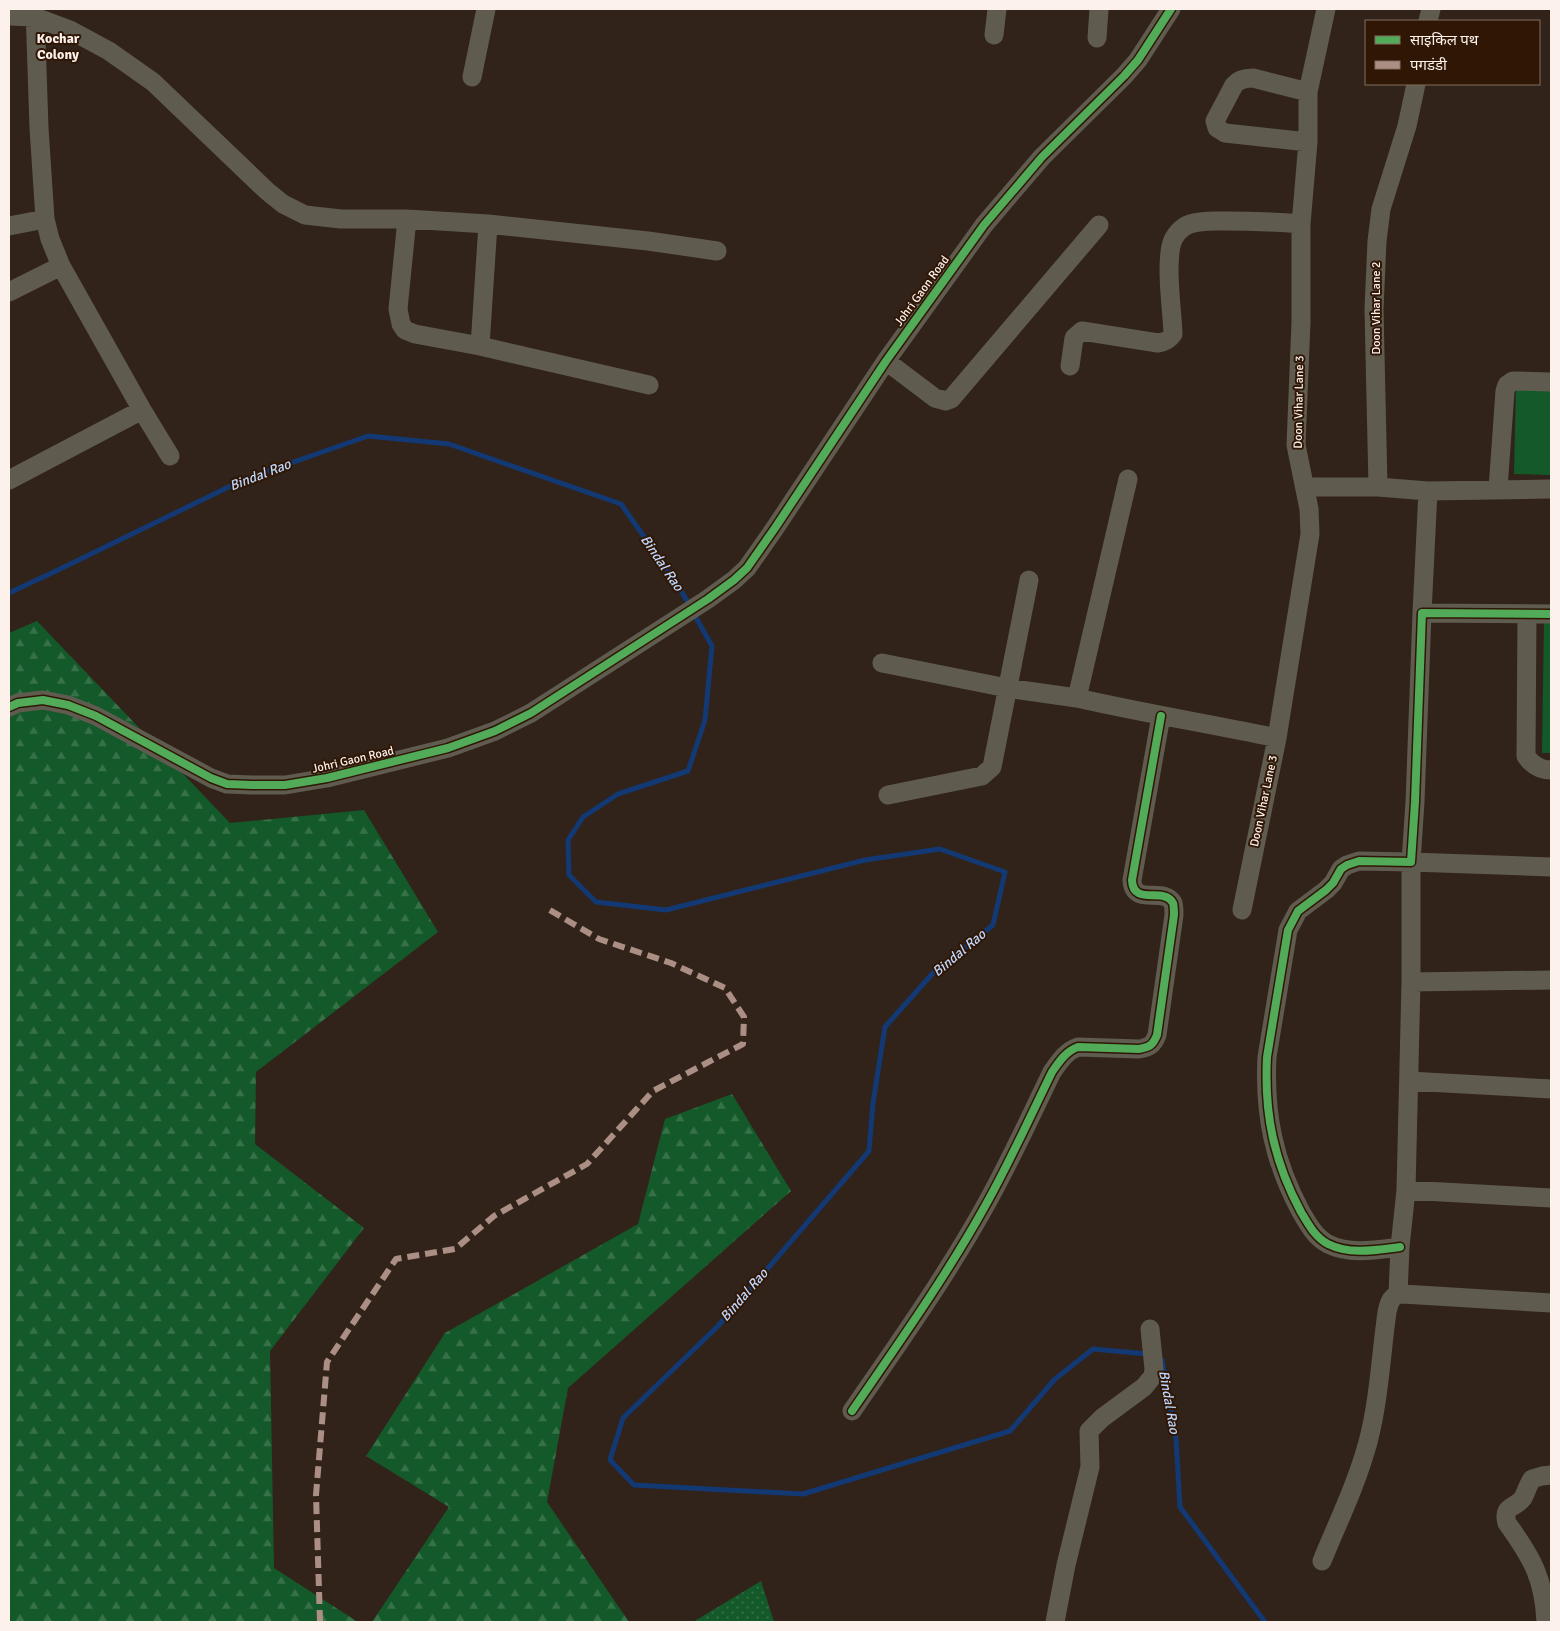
<svg xmlns="http://www.w3.org/2000/svg" width="1560" height="1631" font-family="Signika,'Noto Sans Devanagari',sans-serif">
<style>
.grass{fill:url(#grass-dots)}
.forest{fill:url(#forest-firs)}
.park{fill:#145929}
.lines{fill:none;stroke-linecap:round;stroke-linejoin:round}
.stream{stroke:#123974;stroke-width:5}
.minor{stroke:#605b4f;stroke-width:19}
.quiet{stroke:#ac8f84;stroke-width:6;stroke-dasharray:12 6;stroke-linecap:butt}
.cycleway-casing{stroke:#301705;stroke-width:11}
.cycleway{stroke:#51ab58;stroke-width:8}
.labels{text-anchor:middle;dominant-baseline:central;stroke-width:4;stroke-linejoin:round;paint-order:stroke}
.street-label{font-size:12px;fill:#fcf1eb;stroke:#301705}
.neighbourhood-label{font-size:14px;font-weight:bold;fill:#fcf1eb;stroke:#301705}
.water-label{font-size:14px;font-style:italic;fill:#bed7fe;stroke:#301705}
</style>
<defs>
<pattern id="grass-dots" width="8" height="8" patternUnits="userSpaceOnUse" patternTransform="scale(1.25)"><rect width="8" height="8" fill="#145929"/><path d="M2 2h.1M6 6h.1" fill="none" stroke="#377148" stroke-width="1.8" stroke-linecap="round"/></pattern>
<pattern id="forest-firs" width="22" height="20" patternUnits="userSpaceOnUse" patternTransform="scale(1.25)"><rect width="22" height="20" fill="#145929"/><path d="M5 1l3.5 6h-7zM16 11l3.5 6h-7z" fill="#377148"/></pattern>
</defs>
<rect width="100%" height="100%" fill="#312319"/>
<!-- grass -->
<path class="grass" d="M 761,1581 L 774,1622 L 693,1622 Z"/>
<!-- forest -->
<path class="forest" d="M 37,621 L 230,823 L 364,810 L 438,932 L 256,1072 L 255,1144 L 364,1228 L 270,1351 L 274,1568 L 358,1622 L 9,1622 L 9,633 Z
M 732,1094 L 791,1191 L 568,1388 L 547,1502 L 629,1622 L 372,1622 L 449,1507 L 366,1456 L 445,1333 L 638,1224 L 665,1119 Z"/>
<!-- park -->
<path class="park" d="M 1516,384 L 1551,385 L 1551,475 L 1514,474 Z
M 1544,620 L 1551,620 L 1551,753 L 1542,753 Z"/>
<g class="lines">
<!-- stream -->
<path class="stream" d="M 9,593 L 58,570 L 245,479 L 368,436 L 449,444 L 621,504 L 676,582 L 690,606
M 694,614 L 712,646 L 705,720 L 688,771 L 618,794 L 583,817 L 568,840 L 569,875 L 596,902 L 666,910 L 865,860 L 940,849 L 1005,872 L 993,925 L 932,974 L 885,1027 L 873,1103 L 869,1151 L 718,1326 L 623,1418 L 610,1460 L 634,1485 L 803,1494 L 1010,1431 L 1055,1379 L 1093,1349 L 1148,1354
M 1162,1360 L 1176,1439 L 1180,1507 L 1265,1622"/>
<!-- minor -->
<path class="minor" d="M 35,9 L 39,128 L 45,219 L 50,239 L 61,266 L 142,410 L 170,456
M 9,16 L 35,17 L 72,31 L 109,51 L 153,82 L 267,191 L 283,204 L 305,215 L 341,219 L 407,219 L 488,224 L 648,241 L 717,251
M 1428,21 L 1431,9
M 994,35 L 997,9
M 1097,38 L 1099,9
M 472,77 L 486,9
M 1416,84 L 1407,126 L 1381,209 L 1377,241 L 1374,309 L 1378,487 L 1428,491
M 1308,92 L 1253,78 C 1246,78 1239,79 1234,85 L 1215,121 L 1217,128 L 1225,133 L 1308,142
M 407,219 L 398,309 L 401,324 L 405,330 L 415,334 L 480,346 L 649,385
M 9,226 L 45,219
M 9,292 L 61,266
M 480,346 L 488,224
M 886,361 L 935,398 L 946,401 L 951,399 L 1099,225
M 1070,366 L 1074,338 L 1082,331 L 1158,343 C 1165,342 1169,340 1173,334 C 1172,308 1166,271 1171,246 C 1173,236 1181,227 1190,224 C 1201,220 1214,221 1225,221 C 1250,221 1276,222 1301,224
M 1128,479 L 1077,698 C 1143,713 1210,724 1277,738
M 9,480 L 142,410
M 1305,487 L 1378,487
M 1498,489 L 1505,391 L 1507,385 L 1513,381 L 1551,382
M 1422,613 L 1428,491 L 1551,489
M 1527,614 L 1526,756 C 1532,765 1540,770 1551,770
M 882,663 L 1007,688 L 1077,698
M 9,707 L 18,703 L 43,700 L 68,705 L 96,716 L 211,778 L 227,784 L 252,785 L 285,785 L 327,778 L 448,748 L 495,731 L 531,713 L 708,599 L 734,580 L 747,568 L 775,528 L 886,361 L 984,225 L 1042,157 L 1124,76 L 1138,60 L 1171,9
M 888,795 L 982,776 L 992,767 L 1029,580
M 1242,910 L 1277,738 L 1310,534 L 1309,509 L 1296,445 L 1301,322 L 1301,224 L 1308,142 L 1308,92 L 1326,9
M 1411,982 L 1551,980
M 1409,1081 L 1551,1089
M 1406,1190 L 1411,982 L 1411,862 L 1551,867
M 1400,1247 C 1376,1250 1350,1255 1328,1244 C 1315,1237 1308,1224 1301,1212 C 1274,1162 1264,1114 1267,1057 L 1288,930 L 1298,911 L 1326,890 L 1333,883 L 1341,869 L 1347,865 L 1359,861 L 1411,862 L 1415,802 L 1422,613 L 1551,614
M 1398,1294 L 1400,1247 L 1406,1190 L 1551,1198
M 852,1411 C 898,1344 945,1278 984,1208 C 1009,1164 1030,1117 1052,1072 C 1059,1062 1066,1051 1078,1047 L 1139,1049 C 1150,1047 1153,1045 1157,1035 L 1174,915 C 1174,911 1174,906 1173,903 C 1164,886 1133,907 1132,880 L 1161,716
M 1322,1561 C 1338,1522 1357,1483 1368,1442 C 1379,1400 1381,1355 1387,1312 C 1389,1303 1391,1294 1403,1294 L 1551,1303
M 1055,1622 L 1066,1565 L 1090,1467 L 1089,1431 L 1102,1418 L 1144,1387 L 1153,1376 L 1154,1369 L 1150,1329
M 1546,1622 C 1544,1578 1532,1558 1507,1523 C 1502,1505 1515,1509 1523,1498 C 1526,1492 1528,1485 1532,1479 L 1542,1476 L 1551,1475"/>
<!-- quiet -->
<path class="quiet" d="M 320,1622 L 316,1495 L 327,1362 L 396,1259 L 455,1249 L 494,1216 L 587,1164 L 653,1091 L 743,1044 L 744,1017 L 725,988 L 671,963 L 599,939 L 548,909"/>
<!-- cycleway casing -->
<g class="cycleway-casing">
<path id="cycleway" d="M 9,707 L 18,703 L 43,700 L 68,705 L 96,716 L 211,778 L 227,784 L 252,785 L 285,785 L 327,778 L 448,748 L 495,731 L 531,713 L 708,599 L 734,580 L 747,568 L 775,528 L 886,361 L 984,225 L 1042,157 L 1124,76 L 1138,60 L 1171,9
M 1400,1247 C 1376,1250 1350,1255 1328,1244 C 1315,1237 1308,1224 1301,1212 C 1274,1162 1264,1114 1267,1057 L 1288,930 L 1298,911 L 1326,890 L 1333,883 L 1341,869 L 1347,865 L 1359,861 L 1411,862 L 1415,802 L 1422,613 L 1551,614
M 852,1411 C 898,1344 945,1278 984,1208 C 1009,1164 1030,1117 1052,1072 C 1059,1062 1066,1051 1078,1047 L 1139,1049 C 1150,1047 1153,1045 1157,1035 L 1174,915 C 1174,911 1174,906 1173,903 C 1164,886 1133,907 1132,880 L 1161,716"/>
</g>
<!-- cycleway -->
<use href="#cycleway" class="cycleway"/>
</g>
<g class="labels">
<!-- street labels -->
<g class="street-label">
<text transform="translate(922 291) rotate(-54)">Johri Gaon Road</text>
<text transform="translate(1376 308) rotate(-90)">Doon Vihar Lane 2</text>
<text transform="translate(1299 402) rotate(-89)">Doon Vihar Lane 3</text>
<text transform="translate(353 760) rotate(-13)">Johri Gaon Road</text>
<text transform="translate(1264 801) rotate(-78)">Doon Vihar Lane 3</text>
</g>
<!-- neighbourhood labels -->
<g class="neighbourhood-label">
<text x="58" y="38">Kochar<tspan x="58" dy="16">Colony</tspan></text>
</g>
<!-- water labels -->
<g class="water-label">
<text transform="translate(260 475) rotate(-21)">Bindal Rao</text>
<text transform="translate(662 563) rotate(56)">Bindal Rao</text>
<text transform="translate(959 953) rotate(-40)">Bindal Rao</text>
<text transform="translate(744 1295) rotate(-49)">Bindal Rao</text>
<text transform="translate(1169 1402) rotate(80)">Bindal Rao</text>
</g>
</g>
<!-- border -->
<rect width="1560" height="1631" fill="none" stroke="#fcf1eb" stroke-width="20"/>
<!-- legend -->
<rect x="1365" y="20" width="175" height="65" fill="#301705" stroke="#826e61"/>
<rect x="1375" y="36" width="25" height="8" fill="#51ab58" stroke="#826e61"/>
<text x="1410" y="45" font-size="15" fill="#fcf1eb">साइकिल पथ</text>
<rect x="1375" y="61" width="25" height="8" fill="#ac8f84" stroke="#826e61"/>
<text x="1410" y="70" font-size="15" fill="#fcf1eb">पगडंडी</text>
</svg>
